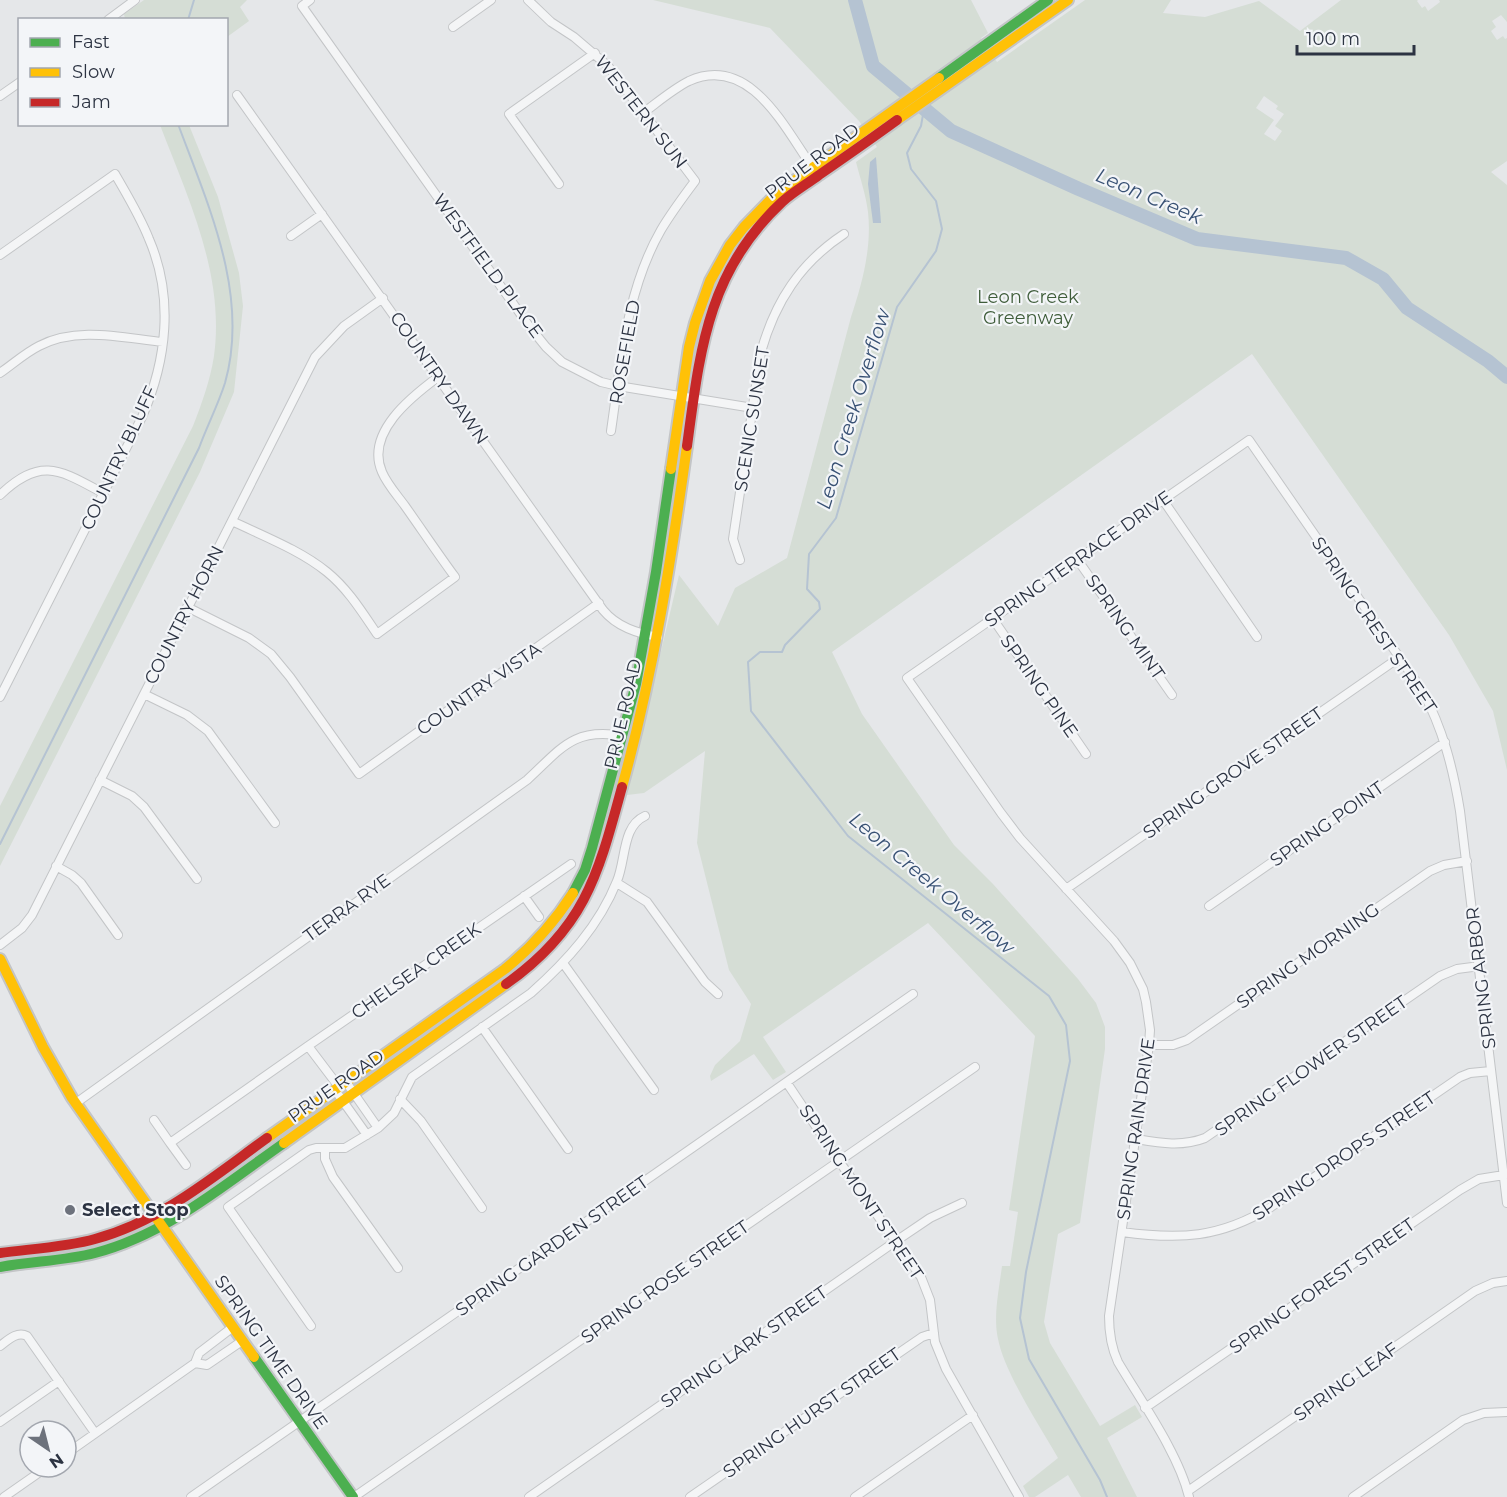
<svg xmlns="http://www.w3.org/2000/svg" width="1507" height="1497" font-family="Montserrat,sans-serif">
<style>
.green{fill:#d5ddd5;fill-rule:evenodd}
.water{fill:#b5c3d2}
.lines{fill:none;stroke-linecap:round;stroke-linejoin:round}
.stream{stroke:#b5c3d2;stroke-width:2}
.river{stroke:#b5c3d2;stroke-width:14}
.street-casing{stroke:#c3c5c7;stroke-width:10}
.fast-casing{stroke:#c3c5c7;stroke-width:14}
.slow-casing{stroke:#c3c5c7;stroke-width:14}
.jam-casing{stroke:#c3c5c7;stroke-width:14}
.street{stroke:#f4f5f6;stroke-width:8}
.fast{stroke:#4caf50;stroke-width:10}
.slow{stroke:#ffc107;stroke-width:10}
.jam{stroke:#c62828;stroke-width:10}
.poi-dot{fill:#6d727c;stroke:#f3f5f8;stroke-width:2}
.labels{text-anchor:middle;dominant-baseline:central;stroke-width:4.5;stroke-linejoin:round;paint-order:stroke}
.street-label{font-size:18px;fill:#2c3342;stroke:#f3f5f8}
.park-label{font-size:18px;fill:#3f5d3a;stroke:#f3f5f8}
.poi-label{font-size:18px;font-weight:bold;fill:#2c3342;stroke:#f3f5f8;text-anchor:start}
.water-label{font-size:20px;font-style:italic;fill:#385174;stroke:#f3f5f8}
</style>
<rect width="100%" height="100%" fill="#e5e7e9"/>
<!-- green -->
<path class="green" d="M 144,0 L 247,0 L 240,7 L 249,21 L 227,37 L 226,20 L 125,19 L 124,14 Z
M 653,0 L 971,0 L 988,33 L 981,38 L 997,62 L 1085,0 L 1171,0 L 1163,13 L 1205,17 L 1259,1 L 1300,31 L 1341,0 L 1418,0 L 1417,1 L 1422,8 L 1425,6 L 1428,11 L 1440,2 L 1439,0 L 1507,0 L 1507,22 L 1501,15 L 1492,21 L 1496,27 L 1491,31 L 1497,40 L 1503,36 L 1505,39 L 1507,38 L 1507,161 L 1491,172 L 1507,185 L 1507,770 L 1493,711 L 1449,635 L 1252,354 L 832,652 L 862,714 L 954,845 L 993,884 L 1078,979 L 1096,1003 L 1105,1027 L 1105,1049 L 1080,1223 L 1058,1234 L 1044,1322 L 1050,1343 L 1100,1426 L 1135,1405 L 1142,1417 L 1107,1438 L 1137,1497 L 1081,1497 L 1068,1475 L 1035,1497 L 1029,1497 L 1023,1486 L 1058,1458 C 1040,1426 1005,1374 998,1339 C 993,1316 999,1290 1002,1266 L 1010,1266 L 1018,1212 L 1009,1210 L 1035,1036 L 928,923 L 763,1037 L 786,1072 L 773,1080 L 754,1054 L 711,1081 L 710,1076 L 715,1065 L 740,1041 L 751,1004 L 729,970 L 697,843 L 705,751 L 644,793 L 627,795 L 679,575 L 718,626 L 735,588 L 787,558 L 851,317 C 862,284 872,248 868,212 C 866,195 860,178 856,162 L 877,147 L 859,121 L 770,28 ZM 1264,96 L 1278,106 L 1276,109 L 1284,114 L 1275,126 L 1282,131 L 1275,141 L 1264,134 L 1274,120 L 1256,108 Z
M 160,125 L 189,125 L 218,197 L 239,273 L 243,306 L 234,392 L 200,472 L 0,866 L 0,806 L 193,426 C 202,403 210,381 214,356 C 225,275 188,198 160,125 Z"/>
<!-- water -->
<path class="water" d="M 876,157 L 881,223 L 873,223 L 868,184 L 870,162 Z"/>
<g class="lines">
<!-- stream -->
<path class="stream" d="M 188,20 L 194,0
M 924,109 L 921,126 L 907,153 L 911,169 L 936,201 L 942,229 L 936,251 L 897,307 L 836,518 L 809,554 L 807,589 L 819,602 L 820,609 L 785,645 L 782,652 L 760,652 L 748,662 L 751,711 L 848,836 L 1049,996 L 1066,1025 L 1070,1061 L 1026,1272 L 1020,1318 L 1029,1359 L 1100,1480 L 1107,1497
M 0,844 L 199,448 C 207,426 218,405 225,383 C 250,295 208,205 178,124"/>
<!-- river -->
<path class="river" d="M 855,0 L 873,66 L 951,131 L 1079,189 L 1197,239 L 1346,258 L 1383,279 L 1407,308 L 1488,361 L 1507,377"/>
<!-- street casing -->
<g class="street-casing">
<path id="street" d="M 310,0 L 302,6 L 529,326 L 546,347 L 562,362 L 601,382 L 618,386 L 753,408
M 528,0 L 551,22 L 574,37 L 608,66 L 695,181 C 683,197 671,213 661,230 C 626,291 621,363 611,431
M 108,20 L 135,0
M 453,27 L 491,0
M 237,95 L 603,610 C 617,627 637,633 658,637
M 0,96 L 20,82
M 643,113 C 658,102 673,89 689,81 C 751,53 786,131 815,171
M 559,184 L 509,114 L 595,53
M 291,236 L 322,214
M 0,255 L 115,174 C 127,195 140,216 149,239 C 174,297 167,360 142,417 L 0,697
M 0,373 C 13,364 25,353 39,346 C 77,326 123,338 163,342
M 0,495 C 41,456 60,470 103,493
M 1163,500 L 1257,637
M 232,521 C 263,536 300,550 327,572 C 348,589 362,612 377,634 L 455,577 C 438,554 422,530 405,506 C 397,495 387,484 382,472 C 365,433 411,397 438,377
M 1077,559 L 1172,695
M 740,560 L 733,539 L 761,352 C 775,302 800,263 844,234
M 187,607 L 249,638 L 271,654 L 290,677 L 359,774 L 599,603
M 993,619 L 1086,754
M 144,694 L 187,715 L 208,731 L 275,823
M 100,780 L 132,796 L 144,807 L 197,879
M 56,866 L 72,875 L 81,883 L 118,935
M 617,883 L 647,902 L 705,982 L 718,994
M 1066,889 L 1400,657
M 524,896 L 539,917
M 1209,906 L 1445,742
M 0,945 L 22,928 L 32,915 L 315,357 L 344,326 L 383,298
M 563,963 L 654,1090
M 482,1027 L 568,1149
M 1149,1045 L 1173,1045 L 1187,1040 L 1430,871 L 1444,865 L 1467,861
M 308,1046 L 571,864
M 346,1082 L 378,1128
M 787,1083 L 839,1161 L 921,1277 L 930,1300 L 935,1342 L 946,1369 L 1019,1497
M 335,1090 L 367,1135
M 400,1099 L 421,1121 L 482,1208
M 76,1103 L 527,780 C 561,749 573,727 623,736
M 154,1120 L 170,1143
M 1136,1139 C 1160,1143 1182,1147 1205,1138 L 1440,976 L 1457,969 L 1480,966
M 325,1148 L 325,1159 L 333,1177 L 398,1268
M 186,1165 L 170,1143 L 308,1046 L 339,1087
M 1122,1232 C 1180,1240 1220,1238 1271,1207 L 1460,1077 L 1470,1073 L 1491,1071
M 311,1326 L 228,1207 L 309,1150 L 316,1148 L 345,1148 L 378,1128 L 394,1113 L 412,1077 L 531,993 C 567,961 599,926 617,881 C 626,860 622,826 645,816
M 0,1346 C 8,1340 17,1331 27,1336 L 95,1433
M 195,1363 L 207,1365 L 242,1341
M 1145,1408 L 1460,1190 L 1479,1179 L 1504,1175
M 0,1422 L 59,1381
M 66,1454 L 195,1363 L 199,1353 L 233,1327
M 1188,1491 L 1475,1291 L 1493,1283 L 1507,1281
M 4,1497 L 47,1467
M 191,1497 L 913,994
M 354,1497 L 975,1067
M 529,1497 L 896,1241 L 930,1218 L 962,1203
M 690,1497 L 922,1337 L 934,1333
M 855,1497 L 973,1415
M 1189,1497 C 1179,1454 1141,1401 1118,1362 C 1111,1347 1109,1333 1109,1316 L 1149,1045 L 1150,1030 L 1146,1002 L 1143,989 L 1130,963 L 1114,941 L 1020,838 L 1001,813 L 907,678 L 1249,440 L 1422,690 C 1443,729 1453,768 1460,811 L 1507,1203
M 1353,1497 L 1463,1420 L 1484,1413 L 1507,1412"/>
</g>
<!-- fast casing -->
<g class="fast-casing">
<path id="fast" d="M 939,78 L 1048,0
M 573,893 L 585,870 L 592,848 L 636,684 L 656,572 L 671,469
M 0,1267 C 32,1261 64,1261 95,1253 C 167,1234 224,1185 284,1143
M 254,1357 L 353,1497"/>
</g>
<!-- slow casing -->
<g class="slow-casing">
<path id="slow" d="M 897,120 L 1068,0
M 671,469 L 689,347 L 695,323 L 710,281 L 730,245 L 744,227 L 777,193 L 939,78
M 622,787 C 653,675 671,561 687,446
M 0,959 L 43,1047 L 72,1098 L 254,1357
M 267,1138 L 505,969 C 532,947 554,923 573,893
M 284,1143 L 506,984"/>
</g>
<!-- jam casing -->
<g class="jam-casing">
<path id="jam" d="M 687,446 C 700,351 707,272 782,202 C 793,192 807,184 819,175 C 845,157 871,139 897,120
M 506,984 C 585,928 598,875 622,787
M 0,1253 C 30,1249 67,1247 95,1239 C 161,1221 213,1177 267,1138"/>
</g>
<!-- street -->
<use href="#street" class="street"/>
<!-- fast -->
<use href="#fast" class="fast"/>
<!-- slow -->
<use href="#slow" class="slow"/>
<!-- jam -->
<use href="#jam" class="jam"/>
</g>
<!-- markers -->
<circle class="poi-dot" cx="70" cy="1210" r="6"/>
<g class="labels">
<!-- street labels -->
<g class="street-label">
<text transform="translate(641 112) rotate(52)">WESTERN SUN</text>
<text transform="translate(812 161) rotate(-37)">PRUE ROAD</text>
<text transform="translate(488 266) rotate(54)">WESTFIELD PLACE</text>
<text transform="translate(625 352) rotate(-80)">ROSEFIELD</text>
<text transform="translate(439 378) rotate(55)">COUNTRY DAWN</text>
<text transform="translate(752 419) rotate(-81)">SCENIC SUNSET</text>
<text transform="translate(119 458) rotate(-65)">COUNTRY BLUFF</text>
<text transform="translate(1078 559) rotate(-35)">SPRING TERRACE DRIVE</text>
<text transform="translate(184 615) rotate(-63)">COUNTRY HORN</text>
<text transform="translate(1374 625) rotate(56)">SPRING CREST STREET</text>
<text transform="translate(1125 627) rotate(55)">SPRING MINT</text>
<text transform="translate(1039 686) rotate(55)">SPRING PINE</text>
<text transform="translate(479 689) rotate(-35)">COUNTRY VISTA</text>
<text transform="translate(623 714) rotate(-77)">PRUE ROAD</text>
<text transform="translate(1233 773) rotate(-35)">SPRING GROVE STREET</text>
<text transform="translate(1327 824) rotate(-35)">SPRING POINT</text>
<text transform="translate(347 908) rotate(-36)">TERRA RYE</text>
<text transform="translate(1308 956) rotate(-35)">SPRING MORNING</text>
<text transform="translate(416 971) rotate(-35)">CHELSEA CREEK</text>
<text transform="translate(1481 978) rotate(-97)">SPRING ARBOR</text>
<text transform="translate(1311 1066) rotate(-35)">SPRING FLOWER STREET</text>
<text transform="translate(336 1086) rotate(-35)">PRUE ROAD</text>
<text transform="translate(1136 1129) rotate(-82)">SPRING RAIN DRIVE</text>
<text transform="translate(1344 1156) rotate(-34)">SPRING DROPS STREET</text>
<text transform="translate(861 1192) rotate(56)">SPRING MONT STREET</text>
<text transform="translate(552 1246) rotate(-35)">SPRING GARDEN STREET</text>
<text transform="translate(665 1282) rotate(-35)">SPRING ROSE STREET</text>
<text transform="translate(1322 1286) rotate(-35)">SPRING FOREST STREET</text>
<text transform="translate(744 1347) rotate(-35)">SPRING LARK STREET</text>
<text transform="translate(271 1352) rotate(55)">SPRING TIME DRIVE</text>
<text transform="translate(1346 1382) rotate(-35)">SPRING LEAF</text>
<text transform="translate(812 1413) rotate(-35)">SPRING HURST STREET</text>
</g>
<!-- park labels -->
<g class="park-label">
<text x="1028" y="297">Leon Creek<tspan x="1028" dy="21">Greenway</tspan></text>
</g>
<!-- poi labels -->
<g class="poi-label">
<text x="82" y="1210">Select Stop</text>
</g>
<!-- water labels -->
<g class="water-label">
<text transform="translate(1149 196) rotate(23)">Leon Creek</text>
<text transform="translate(853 409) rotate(-73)">Leon Creek Overflow</text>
<text transform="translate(932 883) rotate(40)">Leon Creek Overflow</text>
</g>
</g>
<!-- legend -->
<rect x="18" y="18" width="210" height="108" fill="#f3f5f8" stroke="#a3a7af" stroke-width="1.5"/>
<rect x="30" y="38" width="30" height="9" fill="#4caf50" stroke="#a3a7af" stroke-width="1.5"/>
<text x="72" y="48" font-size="18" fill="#2c3342">Fast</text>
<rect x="30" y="68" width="30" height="9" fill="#ffc107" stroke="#a3a7af" stroke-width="1.5"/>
<text x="72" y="78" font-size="18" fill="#2c3342">Slow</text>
<rect x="30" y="98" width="30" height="9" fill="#c62828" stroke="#a3a7af" stroke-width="1.5"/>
<text x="72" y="108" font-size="18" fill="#2c3342">Jam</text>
<!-- north arrow -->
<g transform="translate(48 1449) rotate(145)"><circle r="28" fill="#f3f5f8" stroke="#a3a7af" stroke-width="1.5"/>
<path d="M0-4.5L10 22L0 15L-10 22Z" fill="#6d727c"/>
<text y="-9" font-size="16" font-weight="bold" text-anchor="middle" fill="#2c3342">N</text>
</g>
<!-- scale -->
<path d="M1297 45v9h117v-9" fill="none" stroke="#2c3342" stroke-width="3"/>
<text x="1306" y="45" font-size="18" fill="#2c3342" stroke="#f3f5f8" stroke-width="4.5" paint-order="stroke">100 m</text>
</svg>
